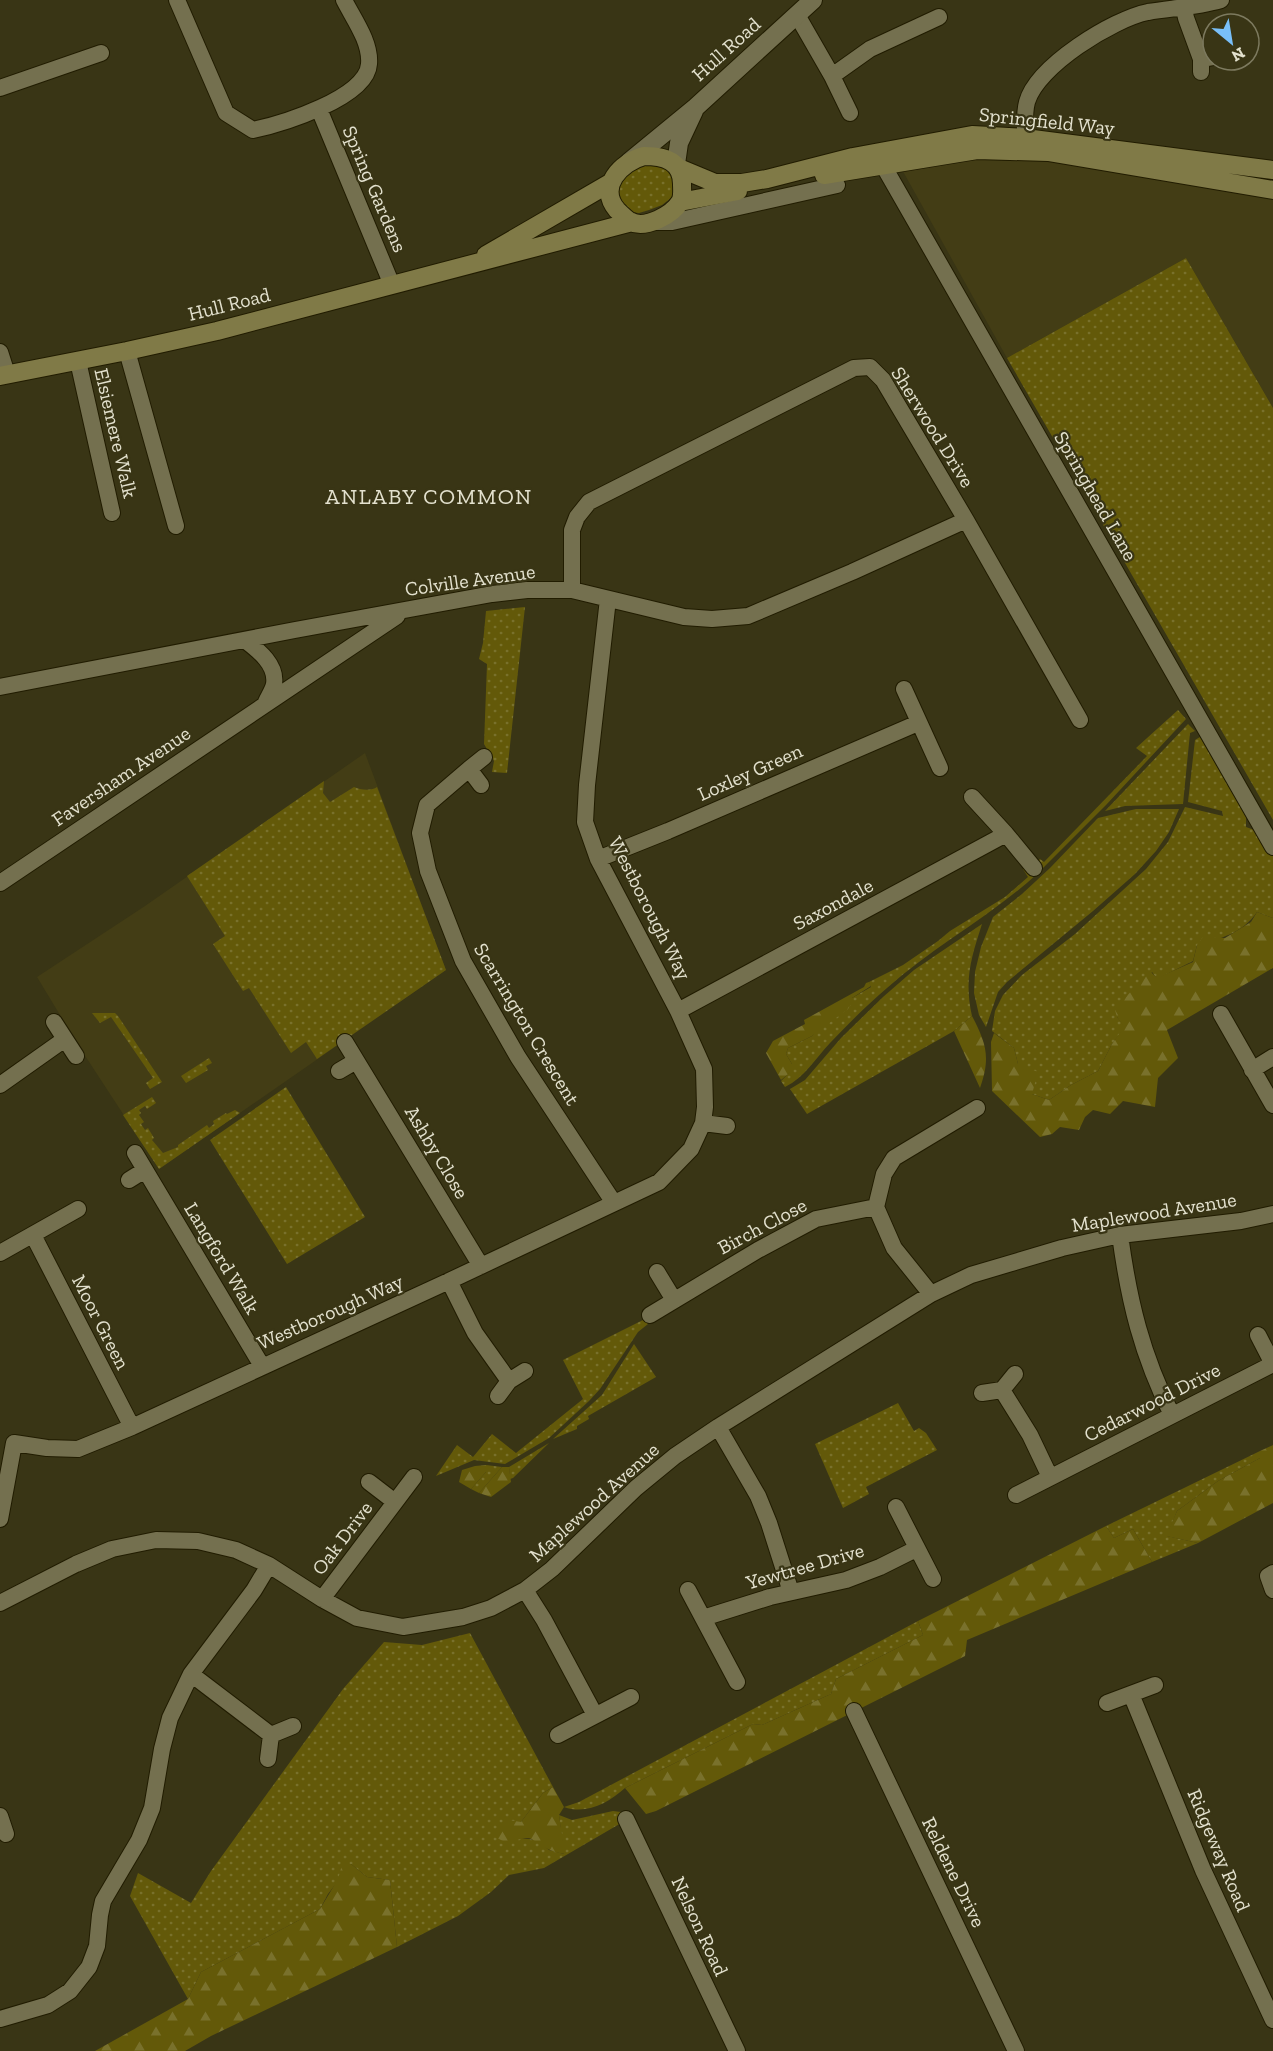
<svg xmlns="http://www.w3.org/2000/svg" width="1273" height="2051" font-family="'Zilla Slab',serif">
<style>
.built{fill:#433d15}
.grass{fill:url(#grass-dots)}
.forest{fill:url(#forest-firs)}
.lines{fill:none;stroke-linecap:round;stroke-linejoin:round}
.minor-casing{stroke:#211c00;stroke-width:18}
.tertiary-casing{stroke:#211c00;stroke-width:20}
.secondary-casing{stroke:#211c00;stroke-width:20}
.minor{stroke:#74704f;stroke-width:16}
.tertiary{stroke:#74704f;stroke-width:18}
.secondary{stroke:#807a47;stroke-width:18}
.labels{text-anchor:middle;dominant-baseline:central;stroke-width:4.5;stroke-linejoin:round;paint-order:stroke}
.street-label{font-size:20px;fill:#e3e1ce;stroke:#393515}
.quarter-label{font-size:22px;letter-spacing:1.5px;fill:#e3e1ce;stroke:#393515}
</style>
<defs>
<pattern id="grass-dots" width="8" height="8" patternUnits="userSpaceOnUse" patternTransform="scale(1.5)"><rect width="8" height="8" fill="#635909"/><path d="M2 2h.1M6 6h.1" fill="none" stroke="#79712c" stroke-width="1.8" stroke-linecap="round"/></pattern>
<pattern id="forest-firs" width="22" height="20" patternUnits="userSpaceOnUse" patternTransform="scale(1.5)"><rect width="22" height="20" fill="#635909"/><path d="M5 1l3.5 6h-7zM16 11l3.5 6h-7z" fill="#79712c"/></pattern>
</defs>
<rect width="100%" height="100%" fill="#393515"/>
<!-- built -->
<path class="built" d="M 1032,142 L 1273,182 L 1273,408 L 1186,258 L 1007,358 L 895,157 Z
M 365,753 L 446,970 L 159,1169 L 80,1048 L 37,977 L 145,906 Z"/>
<!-- grass -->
<path class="grass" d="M 649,160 L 668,168 L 677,186 L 671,198 L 662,205 L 649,210 L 639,213 L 629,212 L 617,204 C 618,172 622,174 649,160 Z
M 1186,258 L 1273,408 L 1273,820 L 1007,358 Z
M 525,607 L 507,773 L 492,772 L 494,761 L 484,744 L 487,664 L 479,659 L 483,643 L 486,611 Z
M 1178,710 L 1186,719 L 1106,805 L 1040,871 L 1034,864 L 1040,859 L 1044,862 L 1147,756 L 1136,748 Z
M 1188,724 L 1195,731 L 1190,733 L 1183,804 L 1125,806 L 1105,811 Z
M 1200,737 L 1246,816 L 1246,827 L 1260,832 L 1273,855 L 1273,918 L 1257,912 C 1243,933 1220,939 1197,945 L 1193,961 L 1157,979 L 1152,972 L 1117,1017 L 1125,1027 L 1112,1044 L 1098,1071 L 1071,1085 L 1049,1100 L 1032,1094 L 1018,1064 L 1014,1048 L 992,1031 L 995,1011 L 1003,995 L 1022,975 L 1075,934 L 1146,869 L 1168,842 L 1185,807 L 1223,816 L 1222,811 L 1188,802 L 1195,740 Z
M 324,781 L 323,793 L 330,802 L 354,787 C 360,790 372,791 377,787 L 446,970 L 317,1059 L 306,1042 L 291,1053 L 249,988 L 243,991 L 213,944 L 225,936 L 187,876 Z
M 1136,809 L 1179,809 L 1169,832 L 1156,851 L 1135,874 L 1093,911 L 1007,982 L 998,992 L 986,1027 L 979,1015 L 974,993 L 975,972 L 981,947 L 993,917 L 1022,894 L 1050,868 L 1098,818 Z
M 1028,865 L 1037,874 C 990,917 934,946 887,988 C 867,1005 848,1024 830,1043 C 815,1059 805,1077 785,1087 L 781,1081 L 791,1071 L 792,1064 L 786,1054 L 788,1048 L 812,1036 L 852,998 L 871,987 L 869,982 L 903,965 L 938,941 L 950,931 L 1005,897 L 1028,877 L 1023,869 Z
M 982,924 C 971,958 964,980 972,1016 L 954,1031 L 807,1114 L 790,1089 L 805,1080 L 841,1038 L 883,997 L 914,970 Z
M 92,1013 L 115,1013 L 118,1016 L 162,1082 L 150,1089 L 146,1083 L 153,1078 L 111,1017 L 100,1023 Z
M 209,1058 L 212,1063 L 206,1066 L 208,1070 L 186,1083 L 181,1076 Z
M 286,1087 L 365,1217 L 287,1264 L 210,1140 Z
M 152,1097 L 156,1103 L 147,1109 L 145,1106 L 139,1110 L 141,1113 L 139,1115 L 144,1122 L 141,1124 L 145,1130 L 148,1128 L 154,1138 L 152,1140 L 163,1153 L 178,1147 L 178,1145 L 207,1125 L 209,1128 L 214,1124 L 213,1121 L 226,1113 L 227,1114 L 235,1110 L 240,1113 L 159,1169 L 123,1115 Z
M 645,1319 L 648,1324 L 638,1332 L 600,1389 L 589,1401 L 549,1438 L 505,1464 L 474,1460 L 436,1476 L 457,1445 L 473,1457 L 492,1434 L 516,1453 L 583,1399 L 563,1360 Z
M 634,1344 L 656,1377 L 588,1416 L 589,1419 L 577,1426 L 577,1429 L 553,1439 L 602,1395 Z
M 898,1403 L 914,1431 L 919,1428 L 926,1433 L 937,1450 L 866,1487 L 869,1494 L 843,1508 L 815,1444 Z
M 549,1443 L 513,1478 L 510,1479 L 509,1467 Z
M 1260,1451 L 1260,1458 L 1218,1481 L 1177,1511 L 1167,1536 L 1198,1543 L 1152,1562 L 1133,1529 L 1114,1538 L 1106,1526 Z
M 486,1465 L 502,1467 L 479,1493 L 471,1489 L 486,1472 Z
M 918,1621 L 923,1635 L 836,1679 L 831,1694 L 762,1725 L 753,1724 L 625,1788 C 608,1803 587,1815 564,1807 L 579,1802 Z
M 470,1633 L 553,1787 L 543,1793 L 521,1822 L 521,1838 L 536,1840 L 549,1850 L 564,1854 L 559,1815 L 572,1820 L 613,1811 L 621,1812 L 628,1819 L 544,1868 L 509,1875 L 491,1892 L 458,1916 L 397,1947 L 390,1880 L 367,1877 L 351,1864 L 328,1894 L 320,1909 L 201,1972 L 188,1999 L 130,1896 L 138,1873 L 191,1903 L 211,1871 L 343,1689 L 384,1642 L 422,1645 Z"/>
<!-- forest -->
<path class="forest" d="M 1257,912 L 1273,918 L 1273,968 L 1167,1030 L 1178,1058 L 1158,1078 L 1155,1107 L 1123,1101 L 1110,1114 L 1093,1110 L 1085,1117 L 1079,1130 L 1060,1127 L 1052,1134 L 1040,1137 L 992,1091 L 991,1042 L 994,1033 L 1014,1048 L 1018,1064 L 1038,1072 L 1032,1094 L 1049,1100 L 1071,1085 L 1098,1071 L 1112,1044 L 1124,1027 L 1117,1017 L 1115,1010 L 1139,982 L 1151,972 L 1157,978 L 1193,962 L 1197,945 L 1203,937 L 1225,938 L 1251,922 Z
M 869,982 L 871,986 L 852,998 L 852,1003 L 848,1009 L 812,1036 L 788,1048 L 786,1054 L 792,1064 L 792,1071 L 781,1080 L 766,1053 L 773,1041 L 805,1024 L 804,1020 L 864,987 L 866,983 Z
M 972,1016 C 986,1043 991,1057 980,1088 L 954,1031 Z
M 1273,1445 L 1273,1503 L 1198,1543 L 1166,1536 L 1177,1511 L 1218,1481 L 1260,1458 L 1260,1451 Z
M 486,1465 L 486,1472 L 471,1489 L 459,1482 L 462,1470 L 475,1466 Z
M 502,1467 L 509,1467 L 511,1482 L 491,1497 L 479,1493 Z
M 1106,1526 L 1114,1538 L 1133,1529 L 1152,1562 L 967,1640 L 965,1656 L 656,1811 L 646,1814 L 625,1788 L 753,1724 L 762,1725 L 831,1694 L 836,1679 L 923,1635 L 918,1621 Z
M 553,1787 L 564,1807 L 559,1815 L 565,1854 C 560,1853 554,1852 550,1850 C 531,1842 534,1831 509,1844 L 491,1835 L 508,1820 L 521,1822 L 543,1793 Z
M 351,1864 L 367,1877 L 390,1880 L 397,1947 L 211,2036 L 185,2051 L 95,2051 L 188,1999 L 201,1972 L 320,1909 L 338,1879 L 342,1865 Z"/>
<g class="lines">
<!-- minor casing -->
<g class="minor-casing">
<path id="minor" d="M 177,0 L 226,113 L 253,130 C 281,124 367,98 369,64 C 371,42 353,18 344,0
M 1184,8 L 1186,18 L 1201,59
M 797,15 L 832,76 L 850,113
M 1201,72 L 1201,59 L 1213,57
M 832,76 L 870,49 L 939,17
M 0,88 L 101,53
M 319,109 L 392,285
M 1025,138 C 1025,127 1024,113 1027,102 C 1037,66 1113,19 1148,12 C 1172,8 1197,7 1221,0
M 883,165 L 1273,847
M 649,222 L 672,222 L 837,185
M 127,351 L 176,526
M 0,352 L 7,374
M 78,361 L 112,513
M 572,590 L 572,530 L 577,517 L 589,502 L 854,368 L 870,367 L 883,380 L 966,520 L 1080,720
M 246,641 C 259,651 277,665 274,684 C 273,690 268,697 266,702
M 0,687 L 295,630 L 492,594 L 527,590 L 572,590 L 684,617 L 712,619 L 748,616 L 852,572 L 966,520
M 904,689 L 940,768
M 469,769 L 427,805 L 420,833 L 428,871 L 463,961 L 518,1057 L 614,1203
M 481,785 L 469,769 L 484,757
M 972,797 L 1006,834 L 1034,868
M 598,859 L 668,831 L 918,723
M 0,883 L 397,616
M 678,1011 L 1006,834
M 1221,1014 L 1273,1105
M 54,1022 L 76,1056
M 345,1042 L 481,1266
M 1252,1070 L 1273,1057
M 339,1071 L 356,1061
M 0,1085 L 65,1039
M 703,1123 L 727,1126
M 135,1153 L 262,1366
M 129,1180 L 145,1170
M 33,1235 L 132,1427
M 1120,1235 C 1129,1302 1142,1355 1172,1415
M 0,1253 L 78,1209
M 657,1272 L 674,1300
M 449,1281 L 475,1333 L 509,1381
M 931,1294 L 894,1248 L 876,1207 L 884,1174 L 894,1158 L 977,1108
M 650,1315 L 758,1250 L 816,1219 L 876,1207
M 1258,1335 L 1273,1364
M 1002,1390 L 1030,1435 L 1050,1477
M 982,1393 L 1002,1390 L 1015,1374
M 498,1396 L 509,1381 L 525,1371
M 718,1427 L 758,1496 L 769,1523 L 791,1592
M 369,1482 L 395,1502
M 1016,1495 L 1273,1364
M 896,1507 L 933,1579
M 0,1519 L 14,1443 L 47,1448 L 78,1449 L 132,1427 L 449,1281 L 659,1182 L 691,1149 L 703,1123 L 705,1107 L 704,1069 L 678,1011 L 598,859 L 585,822 L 587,785 L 608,599
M 1273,1573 L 1268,1576 L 1273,1590
M 525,1590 L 544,1620 L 595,1715
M 688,1590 L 737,1682
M 322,1599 L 414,1477
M 0,1603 L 76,1564 L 112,1549 L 156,1540 L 198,1541 L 236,1550 L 269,1565 L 322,1599 L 357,1618 L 403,1627 L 463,1617 L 491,1608 L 525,1590 L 552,1569 L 636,1488 L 675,1456 L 718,1427 L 931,1294 L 971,1275 L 1062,1248 L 1120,1235 L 1241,1221 L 1273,1214
M 703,1618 L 770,1597 L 846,1580 L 880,1567 L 916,1549
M 191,1674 L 271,1735
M 1131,1694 L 1203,1870 L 1273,2020
M 1107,1703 L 1155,1685
M 854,1711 L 1016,2051
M 558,1735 L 631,1697
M 268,1759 L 271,1735 L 293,1726
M 0,1816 L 6,1834
M 626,1819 L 737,2051
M 0,2019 L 48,2005 L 70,1991 L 89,1967 L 97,1946 L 100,1915 L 103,1901 L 139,1840 L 152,1808 L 162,1749 L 170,1718 L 191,1674 L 254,1590 L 269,1565"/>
</g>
<!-- tertiary casing -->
<g class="tertiary-casing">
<path id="tertiary" d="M 629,162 L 696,107 L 813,0
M 676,164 L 679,143 L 694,111"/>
</g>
<!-- secondary casing -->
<g class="secondary-casing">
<path id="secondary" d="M 644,156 C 664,156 682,161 682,184 C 682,190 683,197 680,202 C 672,215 646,229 631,222 C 626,219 621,214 617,210 C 597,187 621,162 644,156 Z
M 679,168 L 715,183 L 742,183 L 767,179 L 853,157 L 972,135 L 1025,138 L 1273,170
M 824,175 L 977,150 L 1048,152 L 1273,190
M 680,202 L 738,191
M 486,255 L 610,183
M 0,376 L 127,351 L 217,331 L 632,222"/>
</g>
<!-- minor -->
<use href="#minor" class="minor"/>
<!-- tertiary -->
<use href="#tertiary" class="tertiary"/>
<!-- secondary -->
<use href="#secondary" class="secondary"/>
</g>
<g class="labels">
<!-- street labels -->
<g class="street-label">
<text transform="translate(726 49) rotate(-42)">Hull Road</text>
<text transform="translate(1047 121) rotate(6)">Springfield Way</text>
<text transform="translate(375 189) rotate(67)">Spring Gardens</text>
<text transform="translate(229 304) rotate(-14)">Hull Road</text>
<text transform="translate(933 427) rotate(58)">Sherwood Drive</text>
<text transform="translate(116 433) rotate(77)">Elsiemere Walk</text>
<text transform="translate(1096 496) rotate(60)">Springhead Lane</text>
<text transform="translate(470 580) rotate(-8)">Colville Avenue</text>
<text transform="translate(750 772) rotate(-24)">Loxley Green</text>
<text transform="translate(121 776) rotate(-34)">Faversham Avenue</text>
<text transform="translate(833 904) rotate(-28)">Saxondale</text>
<text transform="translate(650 908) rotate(63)">Westborough Way</text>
<text transform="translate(527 1024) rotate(59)">Scarrington Crescent</text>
<text transform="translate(437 1152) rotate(59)">Ashby Close</text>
<text transform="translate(1154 1212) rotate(-9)">Maplewood Avenue</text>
<text transform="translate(762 1226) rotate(-28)">Birch Close</text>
<text transform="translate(222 1258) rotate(59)">Langford Walk</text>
<text transform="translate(330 1312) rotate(-24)">Westborough Way</text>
<text transform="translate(101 1322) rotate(63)">Moor Green</text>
<text transform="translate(1152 1402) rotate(-27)">Cedarwood Drive</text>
<text transform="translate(594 1502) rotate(-42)">Maplewood Avenue</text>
<text transform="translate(342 1538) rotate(-53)">Oak Drive</text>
<text transform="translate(805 1566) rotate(-16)">Yewtree Drive</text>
<text transform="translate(1219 1850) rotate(67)">Ridgeway Road</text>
<text transform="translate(954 1872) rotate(64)">Reldene Drive</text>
<text transform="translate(700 1926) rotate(65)">Nelson Road</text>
</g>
<!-- quarter labels -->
<g class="quarter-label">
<text x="429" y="496">ANLABY COMMON</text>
</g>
</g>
<!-- north arrow -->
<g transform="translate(1231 42) rotate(150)"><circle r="28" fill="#393515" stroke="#7d7a5f" stroke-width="1.5"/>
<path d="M0-4.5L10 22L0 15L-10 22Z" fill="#79bff8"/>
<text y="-9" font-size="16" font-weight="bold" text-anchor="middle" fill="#e3e1ce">N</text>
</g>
</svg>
